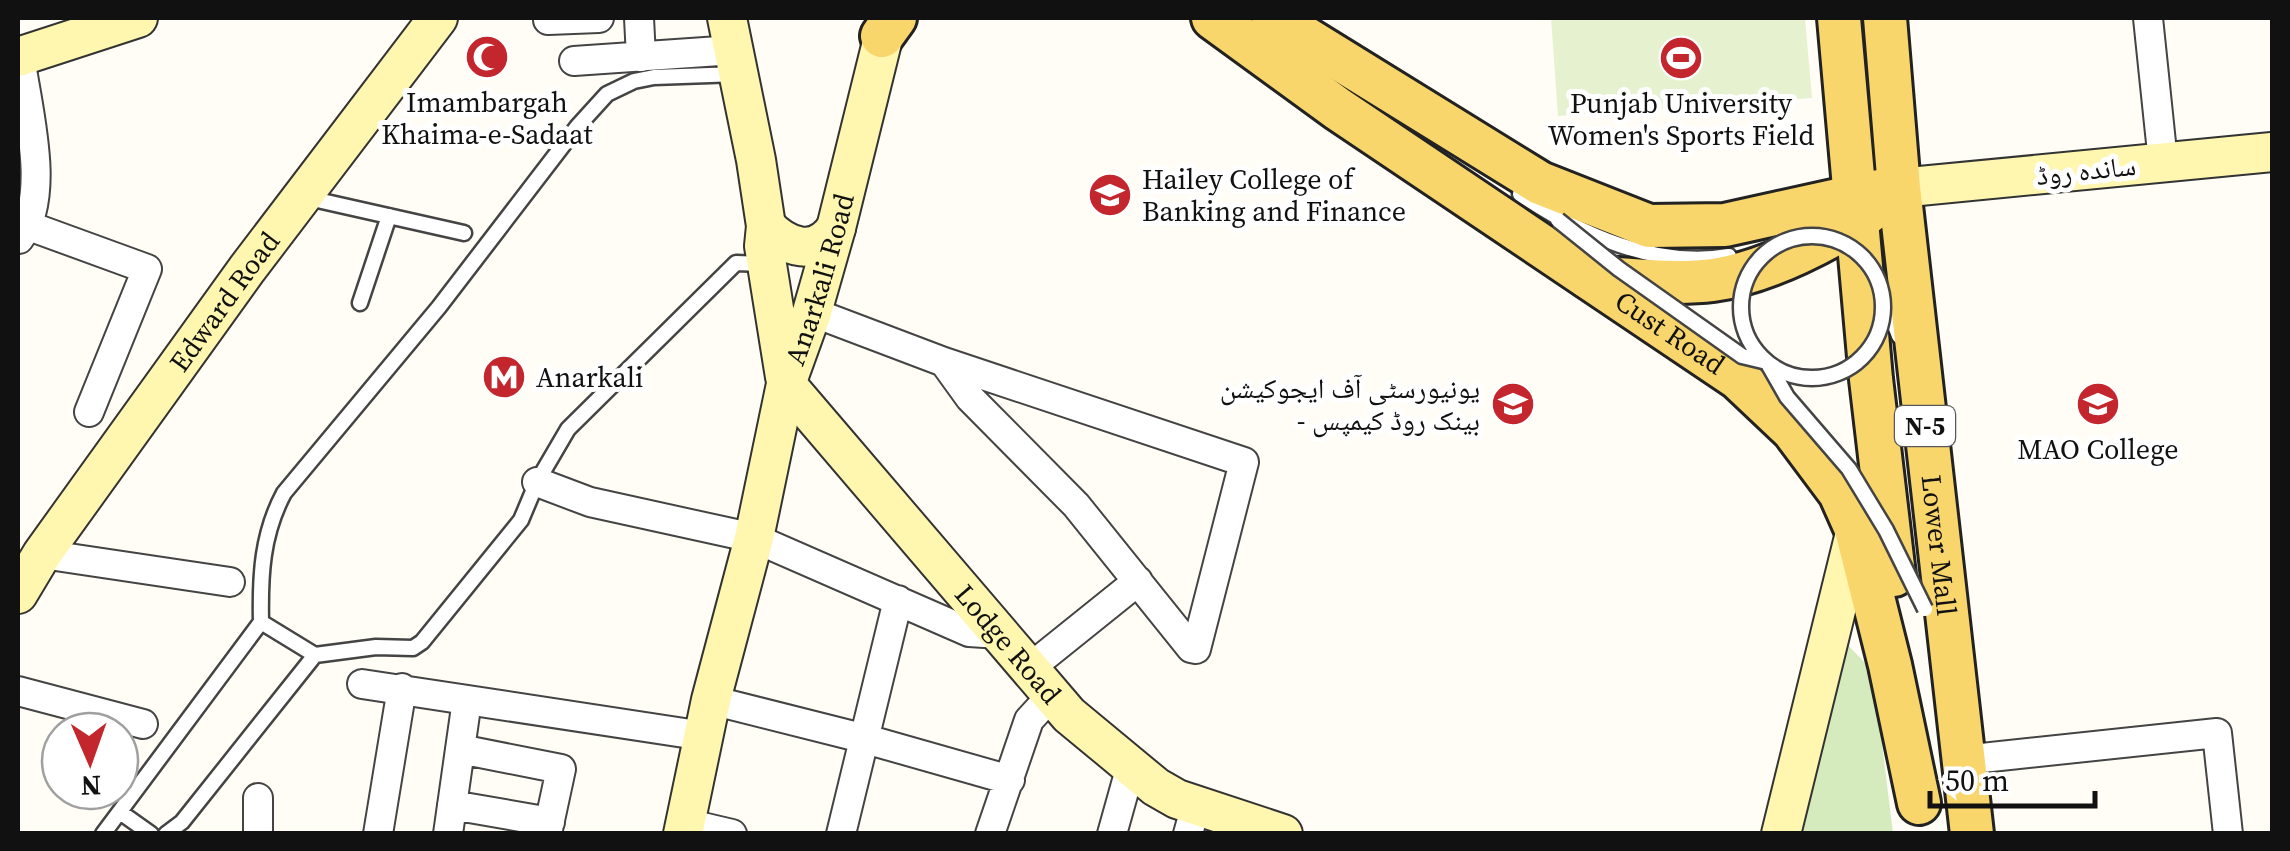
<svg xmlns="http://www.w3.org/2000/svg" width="2290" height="851" font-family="'Source Serif 4','Noto Naskh Arabic',serif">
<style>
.green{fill:#d5ebbd}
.pitch{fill:#e6f2cf}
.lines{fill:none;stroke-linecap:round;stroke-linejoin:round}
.lane-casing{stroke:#444;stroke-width:19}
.street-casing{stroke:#444;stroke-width:32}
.secondary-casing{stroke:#333;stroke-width:42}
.primary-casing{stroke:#222;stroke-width:48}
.lane{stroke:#fff;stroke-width:14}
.street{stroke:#fff;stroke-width:28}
.secondary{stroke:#fff6b0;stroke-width:38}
.primary{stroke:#f9d66b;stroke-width:42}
.lane-bridge-casing{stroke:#444;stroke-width:19;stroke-linecap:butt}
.lane-bridge{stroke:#fff;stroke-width:14}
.labels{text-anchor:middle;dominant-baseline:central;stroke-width:10;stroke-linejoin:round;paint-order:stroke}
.shield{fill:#fff;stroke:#585858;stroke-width:2.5}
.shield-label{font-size:25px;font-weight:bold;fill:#111}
.poi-label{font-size:28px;fill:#111;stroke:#fff}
.street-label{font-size:28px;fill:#111;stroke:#fff}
</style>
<rect width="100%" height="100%" fill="#fffdf5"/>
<!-- green -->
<path class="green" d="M 1838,635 L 1873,671 L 1893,833 L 1798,834 Z"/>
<!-- pitch -->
<path class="pitch" d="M 1551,18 L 1805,18 L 1812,98 L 1558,116 Z"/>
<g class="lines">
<!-- lane casing -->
<g class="lane-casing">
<path id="lane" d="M 738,74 L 654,77 L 634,81 L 607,94 L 577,127 L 439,307 L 284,493 C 262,534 260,575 261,622 L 315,655 L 376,647 L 413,648 L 422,642 L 521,520 L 537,482 L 568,429 L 736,263 L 763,264
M 1520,194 C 1579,234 1656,269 1729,256
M 304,197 L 464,233
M 1882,292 L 1899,336
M 360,303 L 389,216
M 120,812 L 151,834
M 103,834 L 261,622
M 166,834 L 182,822 L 315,655"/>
</g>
<!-- street casing -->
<g class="street-casing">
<path id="street" d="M 639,18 L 641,57
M 2148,18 L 2163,162
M 548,20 L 599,18
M 574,61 L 734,50
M 29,226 L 147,269 L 89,412
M 19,239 C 52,195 27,109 20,56
M 812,312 L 944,362 L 1244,462 L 1196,649 L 1191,648 L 1076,505 L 970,398 L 944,362
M 537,482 L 590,502 L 754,538 L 969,632 L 1000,634
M 42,554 L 230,582
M 1031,667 L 1138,581
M 362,684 L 704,736
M 18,691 L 143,724
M 711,700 L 862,738 L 1010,780
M 460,749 L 561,769 L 547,834
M 1963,760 L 2217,733 L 2228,834
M 452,805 L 550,822
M 685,823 L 732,834
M 258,834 L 258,798
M 378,834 L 402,688
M 448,834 L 467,700
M 841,834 L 898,600
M 990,834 L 1029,720 L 1052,695
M 1112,834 L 1131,766
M 1188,834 L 1196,805"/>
</g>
<!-- secondary casing -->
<g class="secondary-casing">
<g id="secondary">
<path d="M 727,18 L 756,160 L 766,226 L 764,246 L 785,377"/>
<path d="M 18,57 L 138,18"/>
<path d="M 1899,188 L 2272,152"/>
<path d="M 766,226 C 787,248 816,258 836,228"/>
<path id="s1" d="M 786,384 L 1069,715 L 1156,787 L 1177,799 L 1283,834"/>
<path id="s2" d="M 18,594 L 42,554 L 247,269 L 438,18"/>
<path id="s3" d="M 683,834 L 711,700 L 754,538 L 786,384 L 812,312 L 836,228 L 888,18"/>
<path d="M 1781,834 L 1857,525"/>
</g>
</g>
<!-- primary casing -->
<g class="primary-casing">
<g id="primary">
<path id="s4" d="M 1213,18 L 1338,109 L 1738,378 L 1793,430 L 1840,493 L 1856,529 L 1890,665 L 1919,803"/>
<path d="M 1273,18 L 1540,183 L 1649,226 L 1725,225 L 1879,191"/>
<path d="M 1839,18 L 1871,379 L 1894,575"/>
<path id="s5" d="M 1885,18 L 1899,188 L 1972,834"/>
<path d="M 882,36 L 895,18"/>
<path d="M 1588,277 C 1629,279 1672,285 1713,280 C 1764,273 1834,239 1875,207"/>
</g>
</g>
<!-- lane -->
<use href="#lane" class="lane"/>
<!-- street -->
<use href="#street" class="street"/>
<!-- secondary -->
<use href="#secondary" class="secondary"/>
<!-- primary -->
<use href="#primary" class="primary"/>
<!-- lane-bridge casing -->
<g class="lane-bridge-casing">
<path id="lane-bridge" d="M 1558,220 L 1619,269 L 1742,356 L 1767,362 L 1787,397 L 1849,469 L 1886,530 L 1925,609
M1741 307a71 71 0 1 1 142 0a71 71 0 1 1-142 0Z"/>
</g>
<!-- lane-bridge -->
<use href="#lane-bridge" class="lane-bridge"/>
</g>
<!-- icons -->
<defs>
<g id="mosque-disc" transform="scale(2.25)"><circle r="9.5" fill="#c4262e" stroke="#fff"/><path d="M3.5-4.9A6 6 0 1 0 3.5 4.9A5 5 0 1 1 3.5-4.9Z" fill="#fff"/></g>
<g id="stadium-disc" transform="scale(2.25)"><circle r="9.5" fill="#c4262e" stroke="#fff"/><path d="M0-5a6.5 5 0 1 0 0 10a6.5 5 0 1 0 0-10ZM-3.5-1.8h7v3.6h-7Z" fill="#fff"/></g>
<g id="university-disc" transform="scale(2.25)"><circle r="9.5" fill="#c4262e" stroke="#fff"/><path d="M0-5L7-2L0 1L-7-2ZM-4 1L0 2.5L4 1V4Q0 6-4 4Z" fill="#fff"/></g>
<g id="metro-disc" transform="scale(2.25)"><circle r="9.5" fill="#c4262e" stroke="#fff"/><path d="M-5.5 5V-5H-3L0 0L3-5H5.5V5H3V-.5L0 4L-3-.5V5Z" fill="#fff"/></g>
</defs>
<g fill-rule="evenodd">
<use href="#mosque-disc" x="487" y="57"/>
<use href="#stadium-disc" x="1681" y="58"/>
<use href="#university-disc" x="1110" y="195"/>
<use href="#metro-disc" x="504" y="377"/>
<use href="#university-disc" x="1513" y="404"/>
<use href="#university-disc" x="2098" y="404"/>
</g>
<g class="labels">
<!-- shield labels -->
<rect class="shield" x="1895" y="406" width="60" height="40" rx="8"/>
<g class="shield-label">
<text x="1925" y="426">N-5</text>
</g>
<!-- poi labels -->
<g class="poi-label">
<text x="487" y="102">Imambargah<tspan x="487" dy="32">Khaima-e-Sadaat</tspan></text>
<text x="1681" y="103">Punjab University<tspan x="1681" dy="32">Women's Sports Field</tspan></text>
<text x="1142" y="179" text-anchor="start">Hailey College of<tspan x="1142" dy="32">Banking and Finance</tspan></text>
<text x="536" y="377" text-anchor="start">Anarkali</text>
<text x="1480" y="388" text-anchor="end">یونیورسٹی آف ایجوکیشن<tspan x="1480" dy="32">- بینک روڈ کیمپس</tspan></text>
<text x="2098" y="449">MAO College</text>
</g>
<!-- street labels -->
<g class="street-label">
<text transform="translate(2086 170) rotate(-6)">ساندہ روڈ</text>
<text stroke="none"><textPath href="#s3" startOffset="572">Anarkali Road</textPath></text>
<text stroke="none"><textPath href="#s2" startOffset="358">Edward Road</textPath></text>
<text stroke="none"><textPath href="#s4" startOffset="555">Cust Road</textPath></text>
<text stroke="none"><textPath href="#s5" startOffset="530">Lower Mall</textPath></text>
<text stroke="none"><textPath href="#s1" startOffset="342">Lodge Road</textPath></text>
</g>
</g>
<!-- border -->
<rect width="2290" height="851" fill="none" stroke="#111111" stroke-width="40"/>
<!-- north arrow -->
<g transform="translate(90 761) rotate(178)"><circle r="48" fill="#ffffff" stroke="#a0a0a0" stroke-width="2.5"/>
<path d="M0-8L18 38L0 25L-18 38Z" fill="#c4262e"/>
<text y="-15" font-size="28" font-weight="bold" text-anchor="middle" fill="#111111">N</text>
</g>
<!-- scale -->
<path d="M1930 791v15h165v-15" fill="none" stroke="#111111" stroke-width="5"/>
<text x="1945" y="791" font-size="30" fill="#111111" stroke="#ffffff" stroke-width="8" paint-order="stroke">50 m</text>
</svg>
